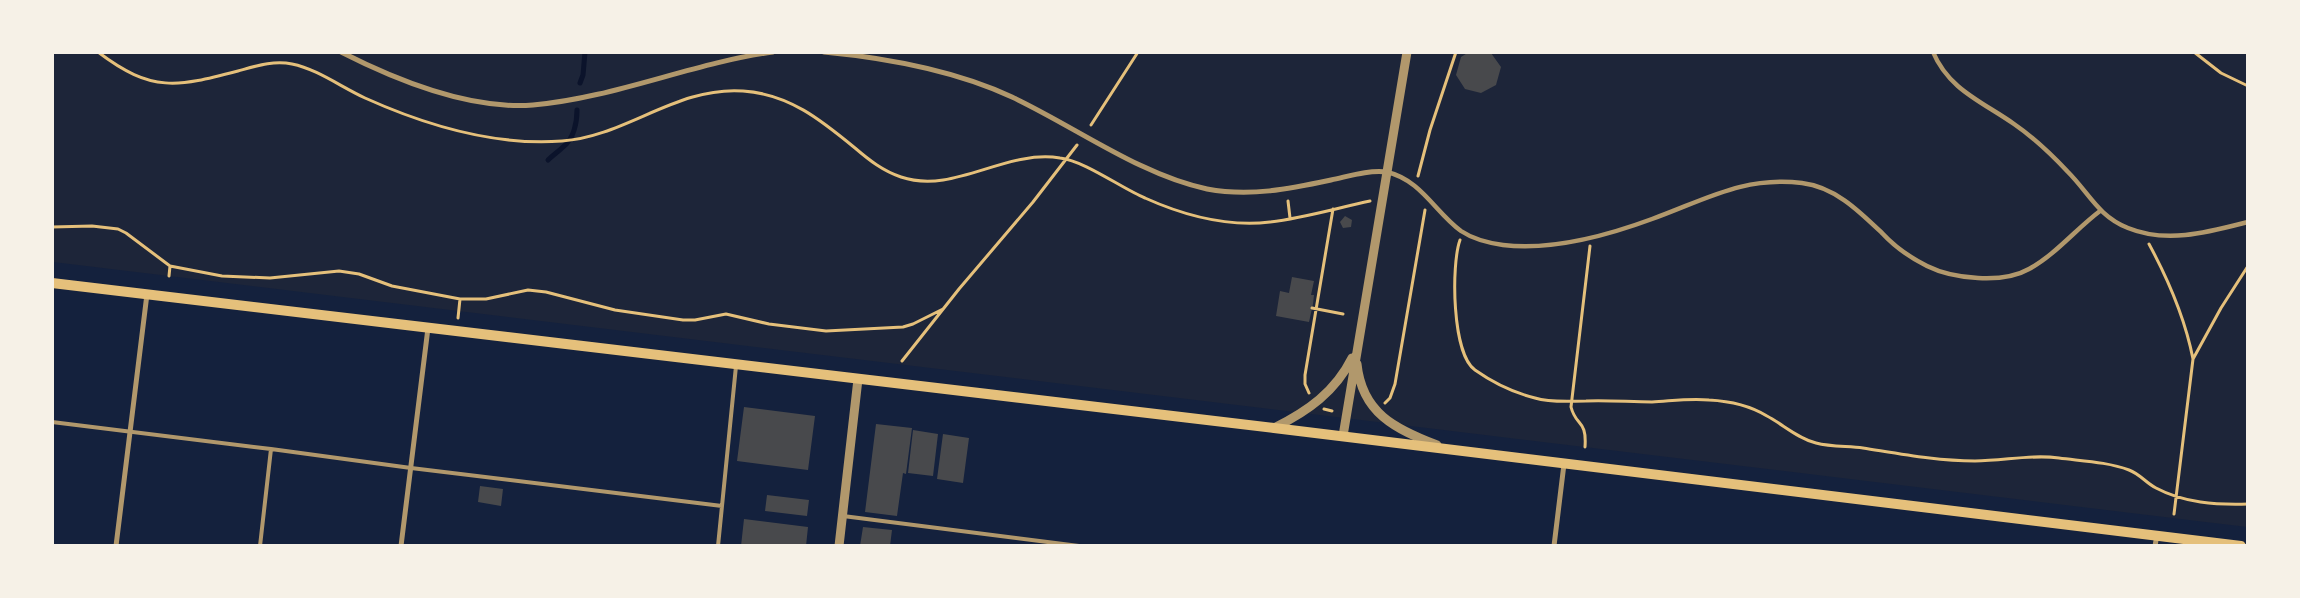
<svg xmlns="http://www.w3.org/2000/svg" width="2300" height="598" font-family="'Work Sans',sans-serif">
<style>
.green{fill:#1d2539}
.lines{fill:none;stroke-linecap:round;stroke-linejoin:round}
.stream{stroke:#0b132b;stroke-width:5}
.building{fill:#48494c}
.path{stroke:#e5c07b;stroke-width:3}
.service{stroke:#b1986c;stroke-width:4}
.pedestrian{stroke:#b1986c;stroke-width:4.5}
.minor{stroke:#b1986c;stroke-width:5}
.tertiary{stroke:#b1986c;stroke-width:9}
.secondary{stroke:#e5c07b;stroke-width:10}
</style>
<rect width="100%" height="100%" fill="#14213d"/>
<!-- green -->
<path class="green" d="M 53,53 L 2247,53 L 2247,527 L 53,262 Z"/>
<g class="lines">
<!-- stream -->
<path class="stream" d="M 580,83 L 583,75 L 585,52
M 548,160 C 553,155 558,152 563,147 C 574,139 577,122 577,110"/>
</g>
<!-- building -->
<path class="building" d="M 1469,52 L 1491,53 L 1501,67 L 1496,85 L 1481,93 L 1465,89 L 1456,75 L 1461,57 Z
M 1345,216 L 1352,220 L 1351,227 L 1343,228 L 1340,222 Z
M 1292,277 L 1314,281 L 1311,295 L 1314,295 L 1313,304 L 1309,322 L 1276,316 L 1280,291 L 1289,293 Z
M 744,407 L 815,416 L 808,470 L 737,461 Z
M 876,424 L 912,428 L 906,474 L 903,473 L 897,516 L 865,512 Z
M 913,430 L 938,434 L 933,476 L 908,473 Z
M 943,434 L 969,438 L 963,483 L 937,479 Z
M 480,486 L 503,489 L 501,506 L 478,502 Z
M 767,495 L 809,500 L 807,516 L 765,511 Z
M 744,519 L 808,527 L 806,546 L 741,546 Z
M 863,527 L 892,530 L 890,546 L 860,546 Z"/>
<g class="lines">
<!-- path -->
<path class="path" d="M 98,52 C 152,93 177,87 238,71 C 256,66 274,60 292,64 C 317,69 341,87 365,98 C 425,125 496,146 562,141 C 625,137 677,86 743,91 C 789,94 821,120 855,148 C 869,160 883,171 901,177 C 954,195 1005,149 1060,158 C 1085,161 1121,188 1145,198 C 1185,216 1227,227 1270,222 C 1304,218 1337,208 1370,201
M 2194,52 L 2221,73 L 2248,86
M 1091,125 L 1138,52
M 1418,176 L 1430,130 L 1456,52
M 1288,201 L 1290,218
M 52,227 L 92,226 L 118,229 L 126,233 L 170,266 L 222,276 L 270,278 L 339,271 L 359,274 L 392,286 L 460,299 L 486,299 L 528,290 L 546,292 L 615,310 L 683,320 L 695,320 L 726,314 L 769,324 L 826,331 L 903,327 L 913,324 L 943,309
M 1460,240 C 1451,265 1452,354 1475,370 C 1492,382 1515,393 1535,398 C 1551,403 1570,401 1586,401 C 1608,400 1630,402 1652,402 C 1671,401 1690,398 1709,400 C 1729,401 1749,405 1767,416 C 1784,425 1797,438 1816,443 C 1831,447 1848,446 1863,448 C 1901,454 1937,461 1975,461 C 2004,461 2031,454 2059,458 C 2082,461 2108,462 2129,470 C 2140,474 2146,483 2156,488 C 2184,503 2216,505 2248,504
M 2149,244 C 2169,281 2185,318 2193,359 L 2174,514
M 169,276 L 170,266
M 1312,308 L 1343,314
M 458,318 L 460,299
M 2193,359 L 2221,308 L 2248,266
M 902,361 L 959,289 L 1033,202 L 1077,145
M 1309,393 L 1305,384 L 1305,375 L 1333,209
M 1385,403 L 1390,398 L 1395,384 L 1425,210
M 1324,409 L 1332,411
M 1585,447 C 1587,419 1576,427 1571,407 L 1590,246"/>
<!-- service -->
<path class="service" d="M 52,422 L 271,449
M 843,516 L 1079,546
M 260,546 L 271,449 L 411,468 L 722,506
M 718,546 L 736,366"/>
<!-- pedestrian -->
<path class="pedestrian" d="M 1933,52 C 1949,90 1983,102 2014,124 C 2033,137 2052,155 2068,172 C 2089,193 2098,216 2128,228 C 2167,244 2209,232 2248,222
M 1387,172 C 1421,180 1435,212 1461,231 C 1473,239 1489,243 1503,245 C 1552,251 1606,236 1652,219 C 1705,200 1743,176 1802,183 C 1835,187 1859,211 1882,233 C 1894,246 1911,258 1927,266 C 1953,279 2003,284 2029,269 C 2055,255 2076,229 2100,211"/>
<!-- minor -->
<path class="minor" d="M 341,52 C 396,80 470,110 533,105 C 614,98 692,63 773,52
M 824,52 C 887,58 954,70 1012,97 C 1074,126 1140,175 1207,189 C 1250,197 1289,189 1331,180 C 1350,176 1367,170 1387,172
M 116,546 L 147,294
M 401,546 L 428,328
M 1554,546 L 1564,464
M 2155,546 L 2157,535"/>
<!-- tertiary -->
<path class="tertiary" d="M 1357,364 C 1362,413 1395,429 1437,445
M 1274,428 C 1308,411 1335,392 1352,358
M 1343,436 L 1407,52
M 839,546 L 858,379"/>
<!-- secondary -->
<path class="secondary" d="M 52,283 L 1274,428 L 2241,546"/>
</g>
<!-- border -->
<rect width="2300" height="598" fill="none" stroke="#f6f1e7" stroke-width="108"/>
</svg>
